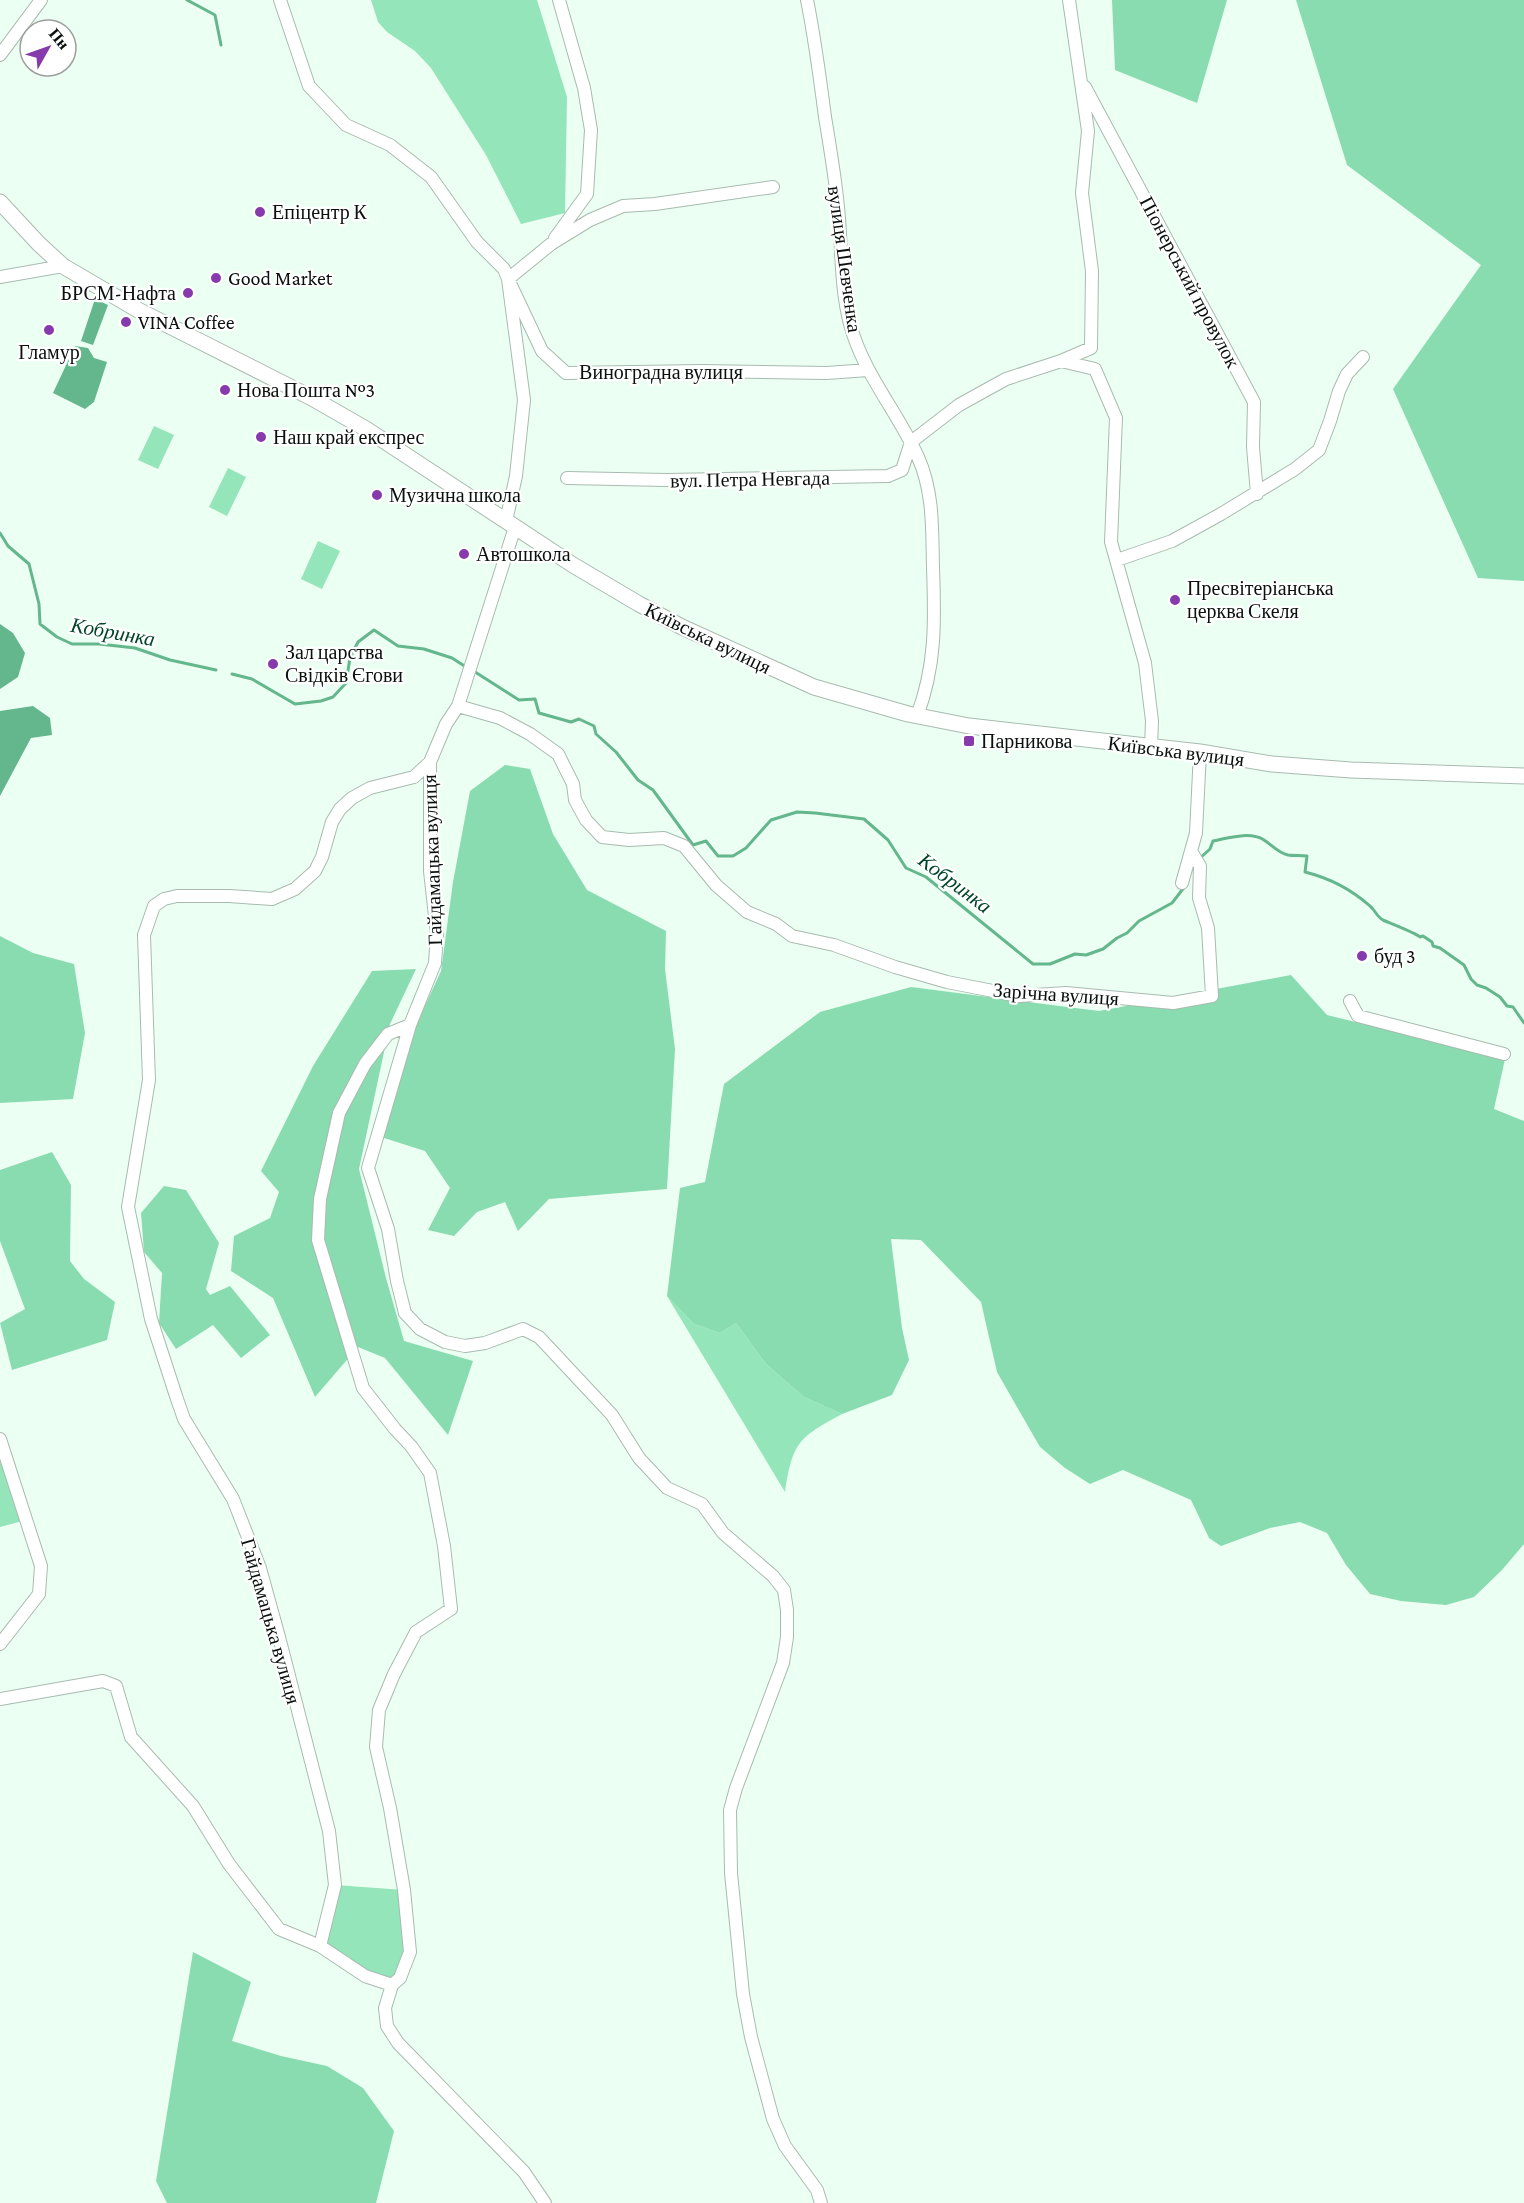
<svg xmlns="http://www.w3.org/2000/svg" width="1524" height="2203" font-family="'Crimson Pro',serif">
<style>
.green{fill:#94e5ba}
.forest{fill:#89dcb0}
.water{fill:#64b68c}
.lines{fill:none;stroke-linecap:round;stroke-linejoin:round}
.stream{stroke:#64b68c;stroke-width:3}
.minor-casing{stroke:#a8bbb0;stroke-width:14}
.major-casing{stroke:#a8bbb0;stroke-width:17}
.minor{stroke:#fff;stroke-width:12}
.major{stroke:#fff;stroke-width:15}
.poi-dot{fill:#873aab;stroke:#fff;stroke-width:2}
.labels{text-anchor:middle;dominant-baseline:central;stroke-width:4.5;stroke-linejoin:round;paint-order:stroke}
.poi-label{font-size:20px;fill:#0a100d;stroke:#fff;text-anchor:start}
.street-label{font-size:20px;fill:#0a100d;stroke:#fff}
.water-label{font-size:21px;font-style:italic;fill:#00452a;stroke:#fff}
</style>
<rect width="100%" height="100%" fill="#ecfff3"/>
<!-- green -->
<path class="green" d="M 371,0 L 537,0 L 567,97 L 565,213 L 521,224 L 486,155 L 431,68 L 415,51 L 387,32 L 378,22 Z
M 154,426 L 174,435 L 158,469 L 138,460 Z
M 228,468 L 246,477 L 227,516 L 209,507 Z
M 318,541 L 340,551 L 322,589 L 301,579 Z
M 667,1296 L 694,1324 L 720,1333 L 736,1323 L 766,1364 L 804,1397 L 842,1414 C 798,1438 793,1442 785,1492 Z
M 0,1439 L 26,1520 L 0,1527 Z
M 335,1885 L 404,1890 L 410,1952 L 392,1985 L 321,1946 Z"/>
<!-- forest -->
<path class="forest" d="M 1112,0 L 1227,0 L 1197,103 L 1115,70 Z
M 1296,0 L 1524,0 L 1524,581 L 1478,578 L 1393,389 L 1481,265 L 1347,165 Z
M 505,765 L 530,769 L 553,834 L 587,890 L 666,931 L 665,969 L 675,1049 L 667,1189 L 549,1199 L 518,1231 L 505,1202 L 477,1212 L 454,1236 L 428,1230 L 450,1188 L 425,1151 L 381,1137 L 412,1034 L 441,971 L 453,882 L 470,791 Z
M 0,936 L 33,953 L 74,964 L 85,1033 L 73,1099 L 0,1103 Z
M 416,969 L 390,1024 L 359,1169 L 386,1278 L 404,1341 L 473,1361 L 448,1435 L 385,1358 L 358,1347 L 315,1397 L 273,1298 L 231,1271 L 234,1236 L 270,1218 L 279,1192 L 261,1171 L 313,1066 L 372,971 Z
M 1291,975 L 1327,1015 L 1505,1059 L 1494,1109 L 1524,1121 L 1524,1544 L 1502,1570 L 1474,1597 L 1446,1605 L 1401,1601 L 1370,1594 L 1346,1565 L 1327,1533 L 1300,1522 L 1270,1528 L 1221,1546 L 1209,1538 L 1191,1500 L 1123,1470 L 1090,1484 L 1065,1468 L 1040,1447 L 997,1372 L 981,1302 L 921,1240 L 891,1239 L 902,1328 L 909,1360 L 892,1395 L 842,1414 L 804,1397 L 766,1364 L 736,1323 L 720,1333 L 694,1324 L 667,1296 L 680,1188 L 705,1182 L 724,1084 L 820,1012 L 911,987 L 1099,1011 Z
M 52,1152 L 71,1185 L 70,1261 L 84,1279 L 115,1302 L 107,1340 L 12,1370 L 0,1323 L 25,1309 L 0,1241 L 0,1170 Z
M 164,1186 L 186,1190 L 219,1243 L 206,1289 L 210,1295 L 230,1286 L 270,1335 L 241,1358 L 213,1325 L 176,1349 L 159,1323 L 162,1273 L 144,1252 L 141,1213 Z
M 193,1952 L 251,1982 L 232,2041 L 281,2056 L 327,2066 L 363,2088 L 394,2131 L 376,2203 L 167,2203 L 156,2181 Z"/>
<!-- water -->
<path class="water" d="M 95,299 L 108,305 L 93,345 L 81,341 Z
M 75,346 L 88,348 L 94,358 L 107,362 L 94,402 L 85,409 L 53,393 Z
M 0,624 L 13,633 L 25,653 L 18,677 L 0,689 Z
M 33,706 L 50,718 L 52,735 L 31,738 L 0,796 L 0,711 Z"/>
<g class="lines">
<!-- stream -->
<path class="stream" d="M 187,0 L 215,15 L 221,45
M 0,533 L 8,546 L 29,564 L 39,604 L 40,624 L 57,637 L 72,644 L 99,644 L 135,648 L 170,660 L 216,670
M 472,670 L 519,700 L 535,699 L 539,713 L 571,722 L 579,719 L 594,726 L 596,734 L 616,752 L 638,780 L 653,790 L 693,845 L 706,841 L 718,856 L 733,856 L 746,848 L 771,820 L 797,812 L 815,813 L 864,819 L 888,840 L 906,868 L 926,877 L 1033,964 L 1050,964 L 1075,954 L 1086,955 L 1103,949 L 1117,938 L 1127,933 L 1139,921 L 1172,903 L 1186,885
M 232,674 L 252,679 L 295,704 L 321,701 L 333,697 L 346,683 L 350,658 L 358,642 L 374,630 L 398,646 L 424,649 L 452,658 L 466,667
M 1199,859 L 1210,849 L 1213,841 C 1228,838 1250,831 1264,840 C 1272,845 1278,853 1288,855 C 1294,856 1300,855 1307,856 L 1305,872 C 1329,878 1352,890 1370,906 C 1375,910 1377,917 1383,920 C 1390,923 1416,933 1420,937 L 1423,936 L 1432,942 L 1433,946 L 1440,948 L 1464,965 L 1471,979 L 1477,985 L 1486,988 L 1500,997 L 1507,1006 L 1513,1007 L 1524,1023"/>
<!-- minor casing -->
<g class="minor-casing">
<path id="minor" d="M 280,0 L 309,86 L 346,125 L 390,145 L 431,177 L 477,242 L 504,269 L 508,279 L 524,400 L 516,476 L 506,521
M 807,0 C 815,39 820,78 825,117 C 830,147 835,176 838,207 C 842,245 840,286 850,324 C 863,373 897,411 918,457 C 934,493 932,530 933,568 C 935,621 936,666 917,716
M 0,55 L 41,0
M 1085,87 L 1254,402 L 1253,447 L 1257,494
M 773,187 L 655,204 L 623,206 L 590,220 L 551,244 L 508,279 L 542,351 L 566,373 L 701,371 L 827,373 L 868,370
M 555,238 L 587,194 L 591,130 L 584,88 L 559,0
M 0,277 L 63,266
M 1061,361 L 1095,369 L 1116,418 L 1111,542 L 1145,663 L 1152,721 L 1151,747
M 567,478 L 667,480 L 888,476 L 902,470 L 911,442 L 959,405 L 1006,379 L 1061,361 L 1091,348 L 1092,271 L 1082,193 L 1088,131 L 1069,0
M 515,527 L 458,706 L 446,724 L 430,762 L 430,871 L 437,934 L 435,963 L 410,1025 L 388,1034 L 365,1064 L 339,1113 L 320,1199 L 318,1240 L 363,1388 L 395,1429 L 411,1446 L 430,1473 L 444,1546 L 451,1609 L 416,1632 L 394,1674 L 379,1710 L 376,1747 L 390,1808 L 404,1890 L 410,1952 L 400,1978 L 392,1985 L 385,2008 L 387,2026 L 398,2043 L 524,2172 L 545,2203
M 1117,560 L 1172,541 L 1221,514 L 1295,469 L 1319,450 L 1330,421 L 1339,391 L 1347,374 L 1363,357
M 458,706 L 500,718 L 530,734 L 558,754 L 573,784 L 575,800 L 586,820 L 602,837 L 629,840 L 664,838 L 684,846 L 716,885 L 747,912 L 776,924 L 792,936 L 834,945 L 895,967 L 947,982 L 1019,996 L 1066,993 L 1173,1003 L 1212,996 L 1208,928 L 1199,898 L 1200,866 L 1191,851
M 1182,883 L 1196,833 L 1200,752
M 1350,1001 L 1358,1016 L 1504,1054
M 410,1025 L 368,1168 L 388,1229 L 397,1281 L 405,1313 L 420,1329 L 445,1342 L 465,1346 L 485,1343 L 523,1329 L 539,1337 L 612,1415 L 639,1458 L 667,1488 L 702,1504 L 723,1533 L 773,1576 L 784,1590 L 787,1610 L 787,1637 L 783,1663 L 736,1788 L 730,1810 L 731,1873 L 743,1994 L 751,2037 L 773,2119 L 785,2146 L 817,2190 L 821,2203
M 0,1439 L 41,1566 L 39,1594 L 0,1644
M 0,1699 L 103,1681 L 116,1686 L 131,1737 L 193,1806 L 229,1864 L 279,1929 L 320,1946
M 392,1985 L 365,1976 L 320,1946 L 335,1885 L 329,1831 L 279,1637 L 260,1568 L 233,1499 L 184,1419 L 177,1399 L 151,1319 L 128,1207 L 149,1080 L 144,935 L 154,906 L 164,899 L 177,896 L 229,896 L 272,899 L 295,889 L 315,871 L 322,857 L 332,822 L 340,809 L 352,798 L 370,788 L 414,777 L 430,762"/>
</g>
<!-- major casing -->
<g class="major-casing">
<path id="major" d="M 0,202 L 39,244 L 63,266 L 138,310 L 312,398 L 366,429 L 573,565 L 639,604 L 682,627 L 814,687 L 908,714 L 969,726 L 1200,752 L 1272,764 L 1351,770 L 1524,776"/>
</g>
<!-- minor -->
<use href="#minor" class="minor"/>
<!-- major -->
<use href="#major" class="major"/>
</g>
<!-- markers -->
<g class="poi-dot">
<circle cx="260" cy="212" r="6"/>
<circle cx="216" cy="278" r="6"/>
<circle cx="188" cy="293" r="6"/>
<circle cx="126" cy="322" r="6"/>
<circle cx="49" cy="330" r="6"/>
<circle cx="225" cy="390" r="6"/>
<circle cx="261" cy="437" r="6"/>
<circle cx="377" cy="495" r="6"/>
<circle cx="464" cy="554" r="6"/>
<circle cx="1175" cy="600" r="6"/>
<circle cx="273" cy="664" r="6"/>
<rect x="963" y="735" width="12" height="12" rx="3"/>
<circle cx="1362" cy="956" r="6"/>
</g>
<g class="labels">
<!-- poi labels -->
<g class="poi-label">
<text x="272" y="212">Епіцентр К</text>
<text x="228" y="278">Good Market</text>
<text x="176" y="293" text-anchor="end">БРСМ-Нафта</text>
<text x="138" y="322">VINA Coffee</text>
<text x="49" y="352" text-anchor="middle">Гламур</text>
<text x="237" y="390">Нова Пошта №3</text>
<text x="273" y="437">Наш край експрес</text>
<text x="389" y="495">Музична школа</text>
<text x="476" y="554">Автошкола</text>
<text x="1187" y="588">Пресвітеріанська<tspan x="1187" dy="23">церква Скеля</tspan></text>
<text x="285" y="652">Зал царства<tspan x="285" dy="23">Свідків Єгови</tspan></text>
<text x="981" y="741">Парникова</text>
<text x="1374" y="956">буд 3</text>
</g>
<!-- street labels -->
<g class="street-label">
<text transform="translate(845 259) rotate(82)">вулиця Шевченка</text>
<text transform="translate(1190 282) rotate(62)">Піонерський провулок</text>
<text x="661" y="372">Виноградна вулиця</text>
<text transform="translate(750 479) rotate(-1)">вул. Петра Невгада</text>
<text transform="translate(708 638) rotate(26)">Київська вулиця</text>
<text transform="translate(1176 751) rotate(7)">Київська вулиця</text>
<text transform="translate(432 860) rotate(-92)">Гайдамацька вулиця</text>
<text transform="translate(1056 994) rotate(4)">Зарічна вулиця</text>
<text transform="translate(271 1621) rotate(74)">Гайдамацька вулиця</text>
</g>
<!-- water labels -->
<g class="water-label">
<text transform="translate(113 632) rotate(10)">Кобринка</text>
<text transform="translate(955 883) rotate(37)">Кобринка</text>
</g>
</g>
<!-- north arrow -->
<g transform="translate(48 48) rotate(50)"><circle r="28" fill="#ffffff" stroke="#9d9f9e" stroke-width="1.5"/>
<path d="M0-4.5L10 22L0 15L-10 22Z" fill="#873aab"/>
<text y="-9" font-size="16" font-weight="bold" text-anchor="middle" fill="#0a100d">Пн</text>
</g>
</svg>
